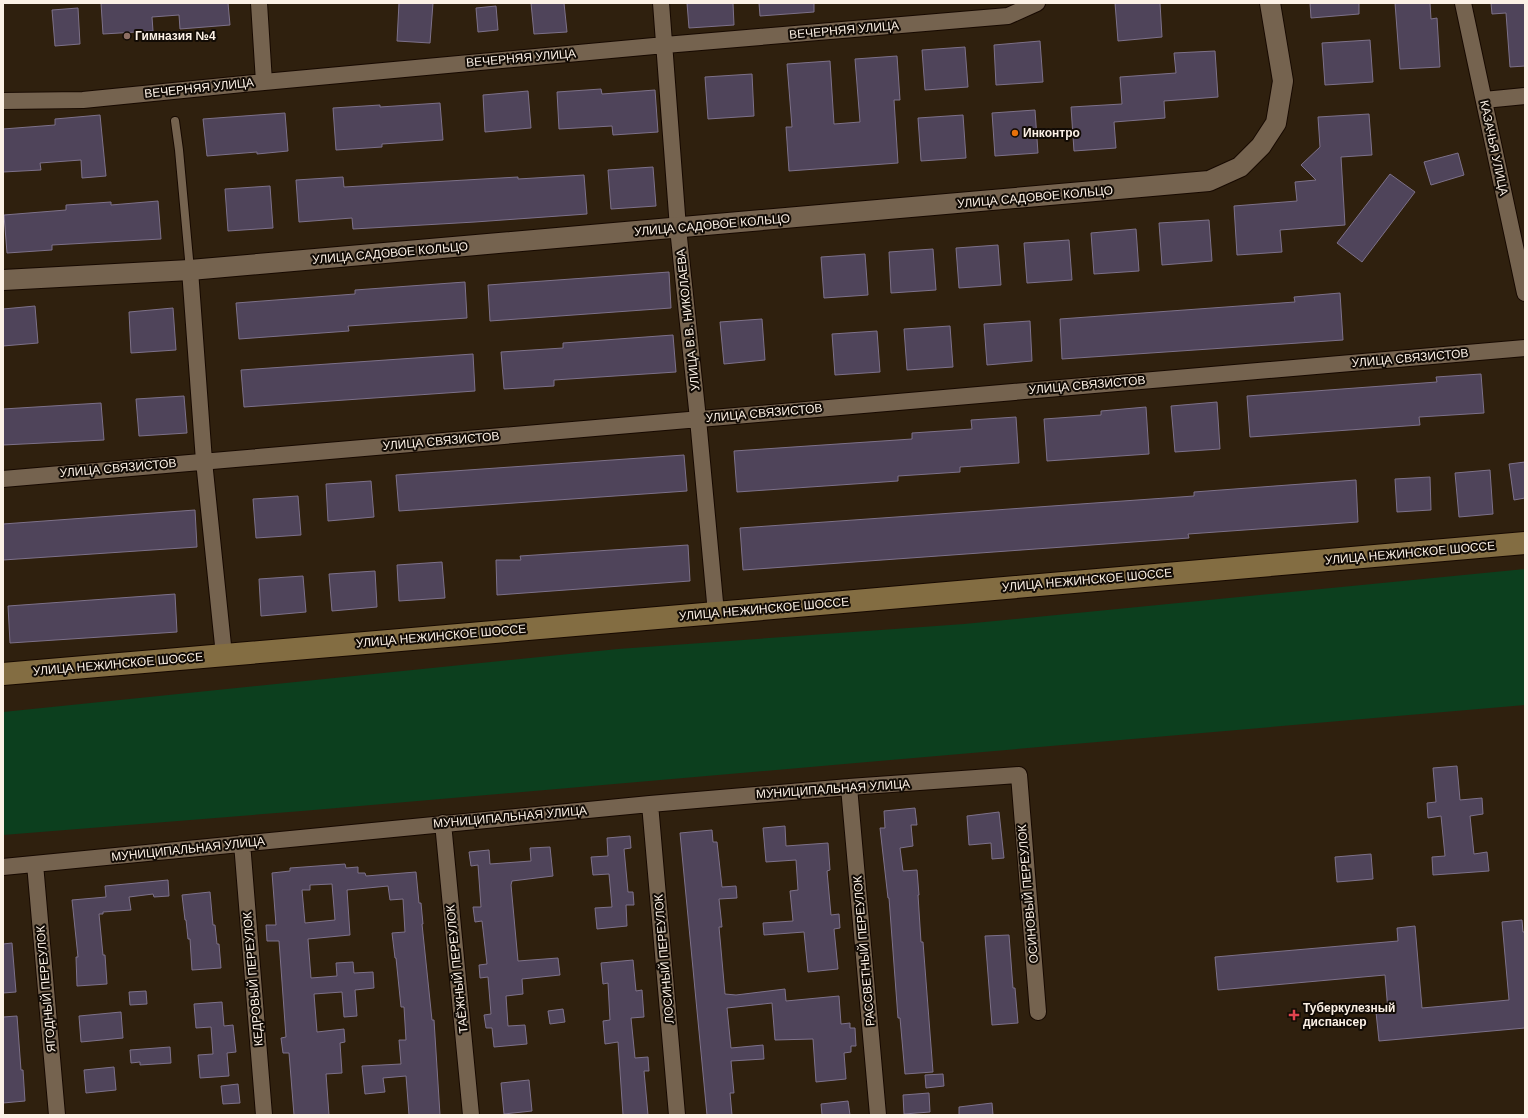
<svg xmlns="http://www.w3.org/2000/svg" width="1528" height="1118" viewBox="0 0 1528 1118" font-family="Arial,sans-serif">
<style>
.green{fill:#0c3f1e}
.building{fill:#4f445a;stroke:#7d7189;fill-rule:evenodd}
.lines{fill:none;stroke-linecap:round;stroke-linejoin:round}
.service-casing{stroke:#170900;stroke-width:10}
.minor-casing{stroke:#170900;stroke-width:18}
.tertiary-casing{stroke:#170900;stroke-width:22}
.secondary-casing{stroke:#170900;stroke-width:24}
.service{stroke:#75634f;stroke-width:8}
.minor{stroke:#75634f;stroke-width:16}
.tertiary{stroke:#75634f;stroke-width:20}
.secondary{stroke:#836d42;stroke-width:22}
.education-dot{fill:#8d6e63;stroke:#120b05;stroke-width:1.5}
.food-dot{fill:#e8710a;stroke:#120b05;stroke-width:1.5}
.health-dot{fill:#e0444e;stroke:#120b05;stroke-width:1.5}
.labels{text-anchor:middle;stroke-width:4;stroke-linejoin:round;paint-order:stroke}
.street-label{font-size:12px;fill:#fcf1e6;stroke:#120b05}
.poi-label{font-size:12px;font-weight:bold;fill:#fcf1e6;stroke:#120b05;text-anchor:start}
</style>
<rect width="100%" height="100%" fill="#2f200e"/>
<!-- green -->
<path class="green" d="M1525,569V705L302,811L3,835V712L618,649L964,624Z"/>
<!-- building -->
<path class="building" d="M101,3H228L230,25L180,29L179,15L152,17L153,31L103,34Z
M399,3H433L430,43L397,41Z
M531,3H564L567,32L534,34Z
M687,3H733L734,25L689,28Z
M759,3H814V12L760,16Z
M1115,3H1160L1162,37L1118,41Z
M1310,3H1359V14L1311,18Z
M1395,3H1430L1431,19L1437,18L1440,67L1400,69Z
M1491,3H1525V66L1510,67L1506,13L1492,14Z
M496,6L498,30L478,32L476,8Z
M78,8L80,44L55,46L52,10Z
M1370,40L1373,82L1325,85L1322,43Z
M1040,41L1043,82L996,85L994,45Z
M965,47L968,87L925,90L922,50Z
M1215,51L1218,97L1164,101L1165,118L1114,122L1116,148L1074,151L1071,107L1122,104L1120,77L1176,73L1174,53Z
M897,56L900,100H894L898,163L789,171L786,127H792L787,64L830,61L834,124L860,122L855,59Z
M752,74L754,116L708,119L705,77Z
M601,89L602,94L655,90L658,132L613,135L612,126L559,129L557,92Z
M528,91L531,128L485,132L483,95Z
M440,103L443,140L382,144V147L336,150L333,108L380,105V107Z
M1035,110L1038,153L995,156L992,113Z
M285,113L288,151L257,154V152L207,156L203,119Z
M1369,114L1372,155L1341,157L1345,225L1280,230L1282,252L1237,255L1234,206L1297,201L1295,182L1316,180L1301,165L1320,147L1318,117Z
M100,115L106,176L82,178L81,160L40,163L41,170L3,172V129L55,125V119Z
M963,115L966,158L921,161L918,118Z
M1458,153L1464,175L1431,185L1424,162Z
M653,167L656,206L611,209L608,170Z
M1390,174L1415,192L1362,262L1337,243Z
M584,175L587,214L475,222L353,229L352,218L299,222L296,180L343,177L344,187L518,177V179Z
M270,186L273,228L228,231L225,189Z
M158,201L161,239L52,245V250L7,253L4,215L66,210V205L111,202V205Z
M1209,220L1212,261L1162,265L1159,223Z
M1136,229L1139,271L1094,274L1091,233Z
M1069,240L1072,280L1027,283L1024,243Z
M998,245L1001,285L959,288L956,248Z
M933,249L936,290L891,293L889,252Z
M865,254L868,295L824,298L821,257Z
M669,272L671,308L490,321L488,285Z
M465,282L467,318L348,326L349,331L239,339L236,303L355,294V290Z
M1340,293L1343,340L1062,359L1060,319L1295,302L1294,297Z
M35,306L38,343L3,346V309Z
M173,308L176,350L131,353L129,312Z
M762,319L765,360L724,364L720,322Z
M1030,321L1032,361L987,365L984,324Z
M950,326L953,367L907,370L904,329Z
M877,331L880,372L835,375L832,334Z
M673,335L676,372L554,380V386L504,389L501,352L563,348V343Z
M473,354L475,391L244,407L241,370Z
M1481,374L1484,413L1419,417L1420,425L1250,437L1247,396L1437,382L1436,377Z
M184,396L187,433L139,436L136,399Z
M1217,402L1220,449L1175,452L1171,406Z
M101,403L104,440L3,445V409Z
M1146,407L1149,454L1047,461L1044,419L1101,415V411Z
M1016,417L1019,463L960,467V472L898,476V481L737,492L734,451L912,439V433L972,429L971,420Z
M684,455L687,491L399,511L396,475Z
M1525,462V498L1514,500L1509,464Z
M1490,470L1493,514L1459,517L1455,473Z
M1430,477L1431,510L1397,512L1395,479Z
M1356,480L1358,522L1188,534L1189,538L743,570L740,528L1194,496V492Z
M371,481L374,517L328,521L326,484Z
M298,496L301,535L256,538L253,499Z
M195,510L197,547L3,560V524Z
M688,545L690,581L497,595L496,560H521L520,556Z
M442,562L445,598L399,601L397,565Z
M375,571L377,607L332,611L329,574Z
M303,576L306,612L261,616L259,579Z
M175,594L177,632L10,643L8,606Z
M1457,766L1460,800L1482,798L1483,814L1470,816L1474,854L1487,852L1489,871L1433,875L1432,857L1445,856L1441,816L1428,818L1427,803L1436,802L1433,768Z
M915,808L917,825H911L913,846L900,848L903,871L917,870L919,895H918L921,942H923L933,1072L905,1074L900,1018H898L889,898H888L880,828H885L884,811Z
M999,812L1004,858L992,859L991,843L969,845L967,816Z
M785,826L786,846L828,843L830,870L827,871L831,915L839,914L840,928L834,929L838,969L808,972L804,932L764,935L763,923L793,921L790,891L798,890L796,860L766,862L763,828Z
M712,830L713,842H717L722,887L736,886L737,898L719,899L722,927H719L725,994L736,995L785,989L786,1001L839,996L841,1024L850,1023V1028H855L856,1046H851V1052L844,1053L846,1079L816,1082L813,1039L775,1040L772,1003L727,1008L731,1048L763,1045L764,1059L731,1061L734,1093H730L732,1115H707L680,833Z
M630,836L631,848L624,849L628,892H633L634,905H626L627,926L597,929L595,908L612,907L609,874L593,875L591,857L608,856L607,838Z
M550,847L553,876L512,881L511,885L518,961L558,958L560,975L522,979L523,994L506,996L508,1026L525,1025L527,1044L494,1047L492,1028H486L484,1015L491,1014L488,977L480,978L479,965L487,964L482,921L475,922L473,907H481L478,865L471,866L469,852L489,850L490,864L531,861L530,848Z
M1371,854L1373,879L1337,882L1335,857Z
M345,864L346,868L358,867V873H365L366,876L416,872L419,903H421L423,924H422L432,1020H434L440,1115H409L406,1076L383,1078L385,1092L365,1094L362,1066L401,1064L399,1040H406L404,1007H401L396,958H395L392,933L405,932L403,899L390,900L388,886L347,890L350,935L308,939L311,978L337,976L336,963L353,962L354,973L373,972L374,988L355,990L357,1016L344,1017L342,992L314,994L317,1032L344,1029L345,1042L340,1043L342,1073L326,1074L329,1115H294L289,1053H283L281,1038L286,1037L279,941H267L266,925H276L272,873L290,871V868ZM332,884L335,920L305,923L302,890H310V885Z
M168,880L169,896L154,897L153,894L129,897L131,910L103,912V914H99L103,955H105L107,984L77,986L76,957H78L72,900L106,897L105,886Z
M210,892L213,925H215L217,944H219L221,968L192,970L190,939H188L186,920H185L182,895Z
M1522,920L1523,932H1525V1028L1379,1041L1376,1012L1388,1011L1385,975L1218,990L1215,957L1398,941L1397,928L1415,926L1422,1008L1509,1000L1502,922Z
M1009,935L1013,988H1015L1018,1023L992,1025L985,936Z
M12,943L16,992L3,993V944Z
M633,960L636,991L642,990L644,1017L631,1018L635,1058L648,1057L649,1071H644L648,1115H623L618,1042L605,1044L603,1021L610,1020L608,983L603,984L601,963Z
M146,991L147,1004L130,1005L129,992Z
M222,1002L224,1026L233,1025L236,1052L227,1053L229,1076L200,1078L198,1055L213,1054L211,1027L196,1028L194,1004Z
M563,1009L565,1022L550,1024L548,1011Z
M121,1012L123,1038L81,1042L79,1016Z
M17,1016L21,1070H23L25,1101L3,1103V1017Z
M170,1047L171,1063L140,1065V1062L131,1063L130,1050Z
M114,1067L116,1090L86,1093L84,1070Z
M943,1074L944,1086L926,1088L925,1075Z
M529,1080L532,1111L504,1114L501,1083Z
M238,1084L240,1103L223,1104L221,1086Z
M929,1093L930,1112L904,1114L903,1095Z
M848,1101L850,1115H822L821,1104Z
M992,1103L993,1115H959V1107Z"/>
<g class="lines">
<defs>
<path id="service" d="M175,121L179,150L190,270"/>
<path id="minor" d="M259,3L264,82
M661,3L678,228L698,419L716,613
M1463,3L1525,293
M1484,100L1525,96
M3,101L83,100L264,82L665,45L1008,16L1037,3
M190,270L204,461L224,655
M3,479L1525,348
M849,787L878,1115
M650,804L677,1115
M443,823L471,1115
M242,843L264,1115
M35,864L57,1115
M3,867L650,804L849,787L1019,775L1038,1012"/>
<path id="tertiary" d="M3,280L190,270L1209,181L1240,167L1261,146L1276,123L1283,81L1270,3"/>
<path id="secondary" d="M3,674L716,613L1525,543"/>
</defs>
<!-- service casing -->
<use href="#service" class="service-casing"/>
<!-- minor casing -->
<use href="#minor" class="minor-casing"/>
<!-- tertiary casing -->
<use href="#tertiary" class="tertiary-casing"/>
<!-- secondary casing -->
<use href="#secondary" class="secondary-casing"/>
<!-- service -->
<use href="#service" class="service"/>
<!-- minor -->
<use href="#minor" class="minor"/>
<!-- tertiary -->
<use href="#tertiary" class="tertiary"/>
<!-- secondary -->
<use href="#secondary" class="secondary"/>
</g>
<!-- markers -->
<circle class="education-dot" cx="127" cy="36" r="4"/>
<circle class="food-dot" cx="1015" cy="133" r="4"/>
<path class="health-dot" d="M1292 1009h4v4h4v4h-4v4h-4v-4h-4v-4h4z"/>
<g class="labels">
<!-- street labels -->
<g class="street-label">
<text transform="translate(844 30) rotate(-5)" y="4">ВЕЧЕРНЯЯ УЛИЦА</text>
<text transform="translate(521 58) rotate(-5)" y="4">ВЕЧЕРНЯЯ УЛИЦА</text>
<text transform="translate(199 88) rotate(-6)" y="4">ВЕЧЕРНЯЯ УЛИЦА</text>
<text transform="translate(1494 148) rotate(78)" y="4">КАЗАЧЬЯ УЛИЦА</text>
<text transform="translate(1035 197) rotate(-5)" y="4">УЛИЦА САДОВОЕ КОЛЬЦО</text>
<text transform="translate(712 225) rotate(-5)" y="4">УЛИЦА САДОВОЕ КОЛЬЦО</text>
<text transform="translate(390 253) rotate(-5)" y="4">УЛИЦА САДОВОЕ КОЛЬЦО</text>
<text transform="translate(688 320) rotate(-96)" y="4">УЛИЦА В.В. НИКОЛАЕВА</text>
<text transform="translate(1410 358) rotate(-5)" y="4">УЛИЦА СВЯЗИСТОВ</text>
<text transform="translate(1087 385) rotate(-5)" y="4">УЛИЦА СВЯЗИСТОВ</text>
<text transform="translate(764 413) rotate(-5)" y="4">УЛИЦА СВЯЗИСТОВ</text>
<text transform="translate(441 441) rotate(-5)" y="4">УЛИЦА СВЯЗИСТОВ</text>
<text transform="translate(118 468) rotate(-5)" y="4">УЛИЦА СВЯЗИСТОВ</text>
<text transform="translate(1410 553) rotate(-5)" y="4">УЛИЦА НЕЖИНСКОЕ ШОССЕ</text>
<text transform="translate(1087 580) rotate(-5)" y="4">УЛИЦА НЕЖИНСКОЕ ШОССЕ</text>
<text transform="translate(764 609) rotate(-5)" y="4">УЛИЦА НЕЖИНСКОЕ ШОССЕ</text>
<text transform="translate(441 636) rotate(-5)" y="4">УЛИЦА НЕЖИНСКОЕ ШОССЕ</text>
<text transform="translate(118 664) rotate(-5)" y="4">УЛИЦА НЕЖИНСКОЕ ШОССЕ</text>
<text transform="translate(833 789) rotate(-4)" y="4">МУНИЦИПАЛЬНАЯ УЛИЦА</text>
<text transform="translate(510 817) rotate(-5)" y="4">МУНИЦИПАЛЬНАЯ УЛИЦА</text>
<text transform="translate(188 849) rotate(-6)" y="4">МУНИЦИПАЛЬНАЯ УЛИЦА</text>
<text transform="translate(1028 894) rotate(-95)" y="4">ОСИНОВЫЙ ПЕРЕУЛОК</text>
<text transform="translate(864 951) rotate(-95)" y="4">РАССВЕТНЫЙ ПЕРЕУЛОК</text>
<text transform="translate(664 959) rotate(-95)" y="4">ЛОСИНЫЙ ПЕРЕУЛОК</text>
<text transform="translate(457 969) rotate(-96)" y="4">ТАЁЖНЫЙ ПЕРЕУЛОК</text>
<text transform="translate(253 979) rotate(-95)" y="4">КЕДРОВЫЙ ПЕРЕУЛОК</text>
<text transform="translate(46 989) rotate(-95)" y="4">ЯГОДНЫЙ ПЕРЕУЛОК</text>
</g>
<!-- poi labels -->
<g class="poi-label">
<text x="135" y="40">Гимназия №4</text>
<text x="1023" y="137">Инконтро</text>
<text x="1303" y="1012">Туберкулезный<tspan x="1303" dy="14">диспансер</tspan></text>
</g>
</g>
<!-- border -->
<rect width="1528" height="1118" fill="none" stroke="#fcf1e6" stroke-width="8"/>
</svg>
